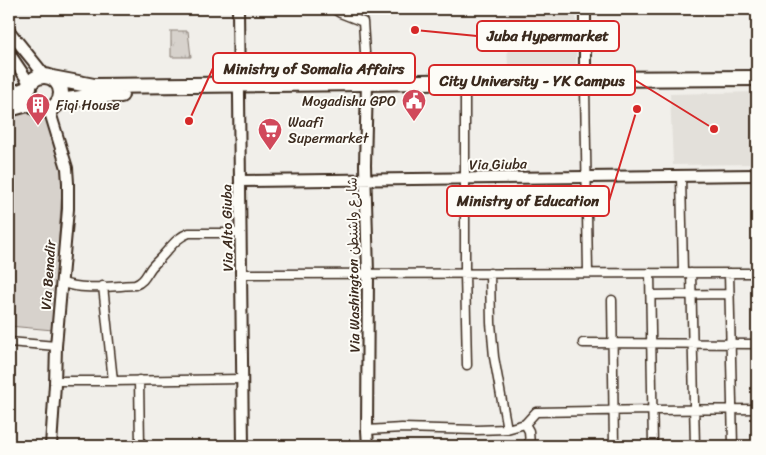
<svg xmlns="http://www.w3.org/2000/svg" width="766" height="455" viewBox="0 0 766 455" font-family="Sriracha,'Playpen Sans Arabic',sans-serif">
<style>
.built{fill:#e3e0da}
.park{fill:url(#park-tufts);stroke:#897e75}
.garden{fill:#d7d2cc;stroke:#897e75}
.lines{fill:none;stroke-linecap:round;stroke-linejoin:round}
.street-casing{stroke:#3b2a1e;stroke-width:11}
.secondary-casing{stroke:#3b2a1e;stroke-width:14}
.highway-casing{stroke:#3b2a1e;stroke-width:18}
.street{stroke:#fdfcf7;stroke-width:8}
.secondary{stroke:#fdfcf7;stroke-width:10}
.highway{stroke:#fdfcf7;stroke-width:14}
.labels{text-anchor:middle;stroke-width:4;stroke-linejoin:round;paint-order:stroke}
.poi-label{font-size:14px;fill:#3b2a1e;stroke:#fdfcf7;text-anchor:start}
.street-label{font-size:14px;fill:#3b2a1e;stroke:#fdfcf7}
.leader{fill:none;stroke:#d62828;stroke-width:2}
.callout-dot{fill:#d62828;stroke:#fdfcf7;stroke-width:2}
.callout{fill:#fdfcf7;stroke:#d62828;stroke-width:2}
.callout-label{font-size:15px;text-anchor:middle;font-weight:bold;fill:#3b2a1e}
</style>
<defs>
<pattern id="park-tufts" width="24" height="20" patternUnits="userSpaceOnUse" patternTransform="scale(1.25)"><rect width="24" height="20" fill="#d7d2cc"/><path d="M3 7l-1-3M5 7V3M7 7l1-3M15 17l-1-3M17 17v-4M19 17l1-3" fill="none" stroke="#b9b4af"/></pattern>
</defs>
<rect width="100%" height="100%" fill="#f1efea"/>
<filter id="ink" filterUnits="userSpaceOnUse"><feTurbulence type="fractalNoise" baseFrequency=".02" numOctaves="2"/><feDisplacementMap in="SourceGraphic" scale="10" xChannelSelector="R" yChannelSelector="G"/><feConvolveMatrix kernelMatrix="1 2 1 2 8 2 1 2 1" color-interpolation-filters="sRGB"/></filter>
<g filter="url(#ink)">
<!-- built -->
<path class="built" d="M506,9H576V68L508,69Z
M757,92V164L673,165L670,94Z"/>
<!-- park -->
<path class="park" d="M171,31H188L191,57H171Z"/>
<!-- garden -->
<path class="garden" d="M32,110L45,114L61,159L63,174L53,330L9,326V115Z"/>
<g class="lines">
<defs>
<path id="street" d="M334,9L340,13L363,22L367,83
M465,82V273L467,365
M585,88L588,273
M681,176L683,273
M490,273L491,323L494,357L507,429
M650,273L653,446
M691,273L695,446
M729,273L733,446
M241,274L757,273
M61,282C81,291 113,286 135,285C144,282 146,275 151,268C155,263 161,258 165,253C173,244 178,237 189,233H240
M103,286L113,381
M651,295L730,294
M612,300L614,446
M9,342L56,346
M583,343L757,344
M139,380L140,446
M55,381H113L242,379
M525,424L529,431L530,446
M367,430L402,428L477,430L507,429L525,424L536,412L653,410L757,409"/>
<path id="secondary" d="M238,9L243,446
M9,31L46,77
M9,53L30,84
M367,83L365,165L368,273L367,430L368,446
M585,88V9
M49,109L67,168L68,183V209L56,346L55,384L51,446
M240,181L757,175"/>
<path id="highway" d="M27 93a17 17 0 1 1 34 0a17 17 0 1 1-34 0Z
M52,78L94,86L367,83L585,79L757,78
M9,96L29,88
M59,101L104,95H121
M9,109L31,103"/>
</defs>
<!-- street casing -->
<use href="#street" class="street-casing"/>
<!-- secondary casing -->
<use href="#secondary" class="secondary-casing"/>
<!-- highway casing -->
<use href="#highway" class="highway-casing"/>
<!-- street -->
<use href="#street" class="street"/>
<!-- secondary -->
<use href="#secondary" class="secondary"/>
<!-- highway -->
<use href="#highway" class="highway"/>
</g>
</g>
<!-- icons -->
<defs>
<symbol id="civic-pin" viewBox="-11 -11 22 30"><path d="M0 17L-7.5 6A9.5 9.5 0 1 1 7.5 6Z" fill="#d1495b" stroke="#fdfcf7"/><path d="M-.6-6.5H3V-4.5H.6V-3L4-1V1h2V6H-6V1h2V-1L-.6-3ZM-1.2 2.5V6h2.4V2.5Z" fill="#fff"/></symbol>
<symbol id="building-pin" viewBox="-11 -11 22 30"><path d="M0 17L-7.5 6A9.5 9.5 0 1 1 7.5 6Z" fill="#d1495b" stroke="#fdfcf7"/><path d="M-4-6H4V6H1V3H-1V6H-4ZM-2.5-4.3h1.7v1.8h-1.7ZM.8-4.3h1.7v1.8H.8ZM-2.5-1h1.7V.8h-1.7ZM.8-1h1.7V.8H.8Z" fill="#fff"/></symbol>
<symbol id="supermarket-pin" viewBox="-11 -11 22 30"><path d="M0 17L-7.5 6A9.5 9.5 0 1 1 7.5 6Z" fill="#d1495b" stroke="#fdfcf7"/><path d="M-6-5.5h2.5l.6 2H6L4.5 2H-2.5L-4.4-4H-6ZM-1.5 3.2a1.3 1.3 0 1 0 .1 0ZM3 3.2a1.3 1.3 0 1 0 .1 0Z" fill="#fff"/></symbol>
</defs>
<g fill-rule="evenodd">
<use href="#civic-pin" x="400" y="87" width="28" height="38"/>
<use href="#building-pin" x="24" y="91" width="28" height="38"/>
<use href="#supermarket-pin" x="256" y="116" width="28" height="38"/>
</g>
<g class="labels">
<!-- poi labels -->
<g class="poi-label">
<text x="396" y="106" text-anchor="end">Mogadishu GPO</text>
<text x="56" y="110">Fiqi House</text>
<text x="288" y="127">Waafi<tspan x="288" dy="16">Supermarket</tspan></text>
</g>
<!-- street labels -->
<g class="street-label">
<text transform="translate(498 164) rotate(-1)" y="5">Via Giuba</text>
<text transform="translate(227 228) rotate(-91)" y="5">Via Alto Giuba</text>
<text transform="translate(353 265) rotate(-91)" y="5">Via Washington شارع واشنطن</text>
<text transform="translate(48 275) rotate(-86)" y="5">Via Benadir</text>
</g>
</g>
<!-- callouts -->
<path class="leader" d="M415 30L477 36M189 121L213 68M714 129L635 80M637 109L609 201"/>
<g class="callout-dot">
<circle cx="415" cy="30" r="5"/>
<circle cx="189" cy="121" r="5"/>
<circle cx="714" cy="129" r="5"/>
<circle cx="637" cy="109" r="5"/>
</g>
<g class="callout">
<rect x="477" y="21" width="142" height="30" rx="5"/>
<rect x="213" y="53" width="202" height="30" rx="5"/>
<rect x="429" y="65" width="206" height="30" rx="5"/>
<rect x="447" y="186" width="162" height="30" rx="5"/>
</g>
<g class="callout-label">
<text x="548" y="41">Juba Hypermarket</text>
<text x="314" y="74">Ministry of Somalia Affairs</text>
<text x="532" y="86">City University - YK Campus</text>
<text x="528" y="206">Ministry of Education</text>
</g>
<!-- margin -->
<rect width="766" height="455" fill="none" stroke="#fdfcf7" stroke-width="30"/>
<rect x="15" y="15" width="736" height="425" fill="none" stroke="#3b2a1e" stroke-width="2" filter="url(#ink)"/>
</svg>
